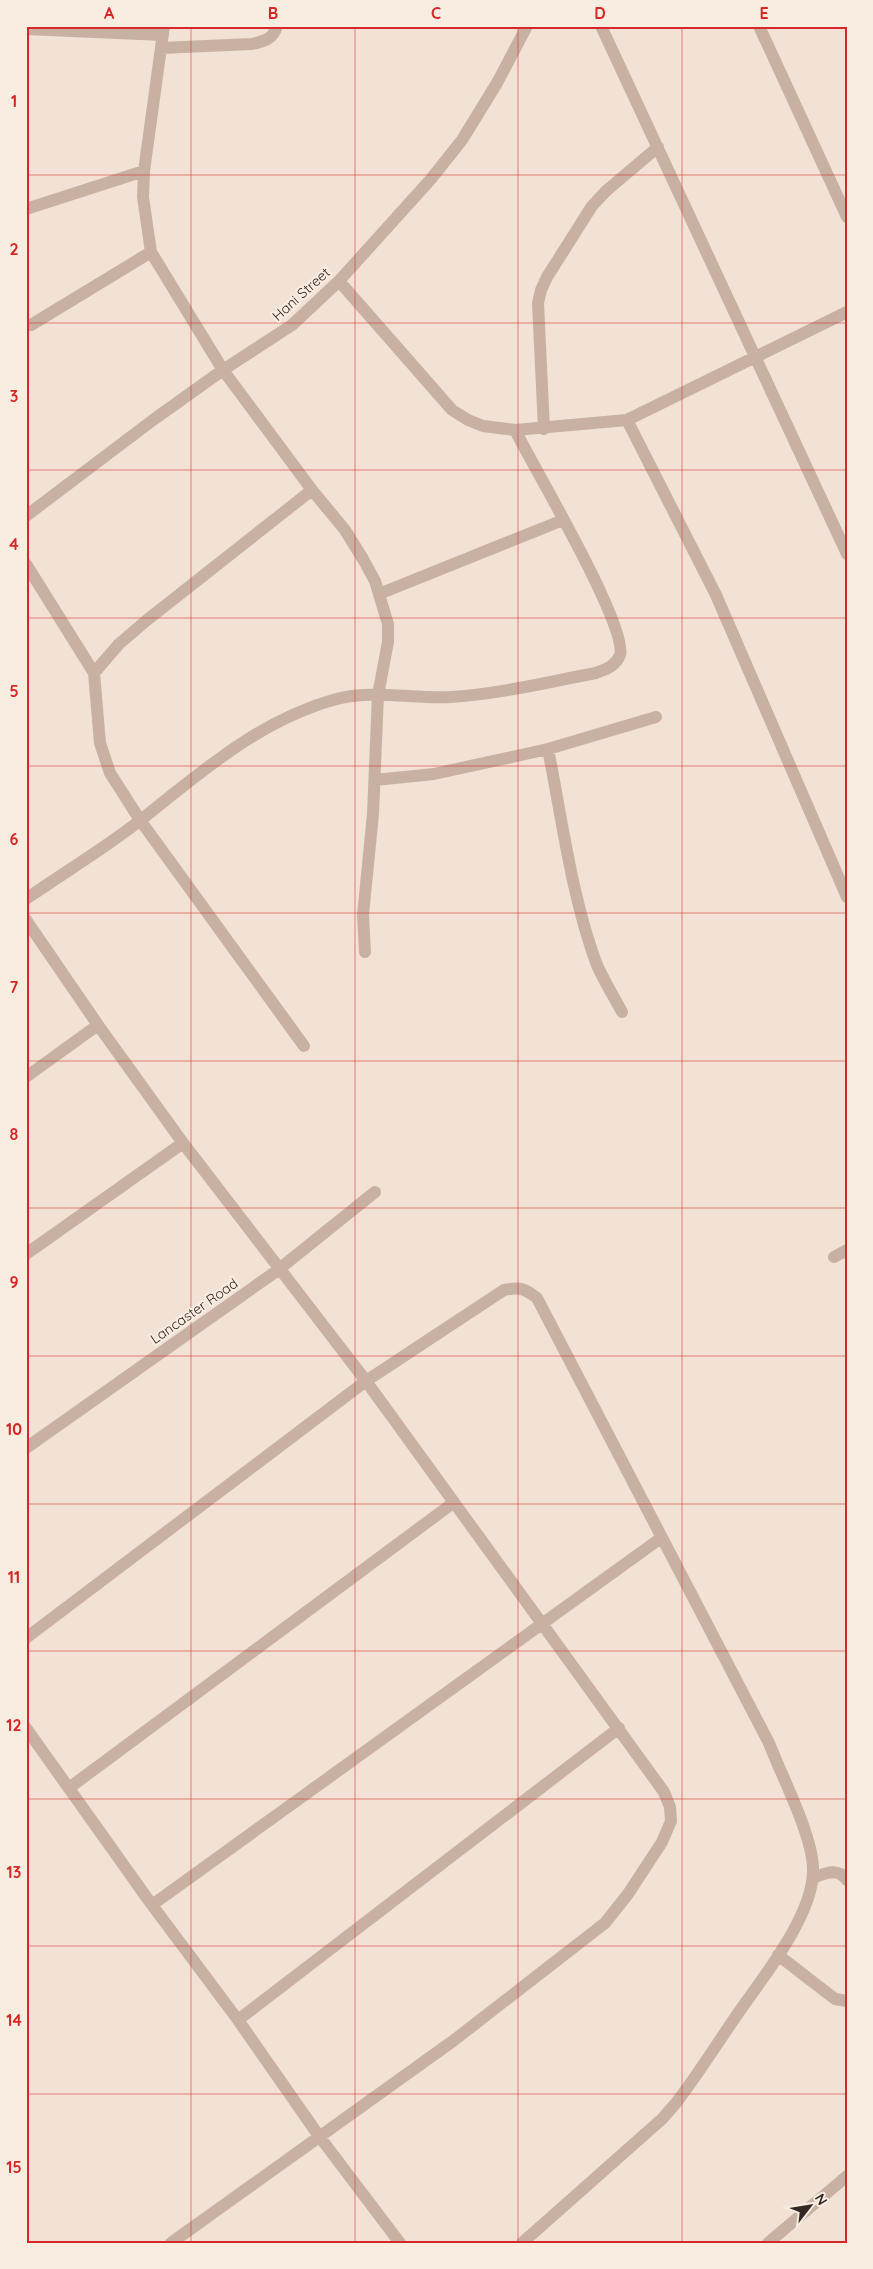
<svg xmlns="http://www.w3.org/2000/svg" width="873" height="2269" viewBox="0 0 873 2269" font-family="Quicksand,sans-serif">
<style>
.lines{fill:none;stroke-linecap:round;stroke-linejoin:round}
.minor{stroke:#c8b1a2;stroke-width:12}
.grid{fill:none;stroke:#d62828;stroke-width:1;stroke-opacity:0.55}
.labels{text-anchor:middle;stroke-width:4.5;stroke-linejoin:round;paint-order:stroke}
.street-label{font-size:14px;fill:#332824;stroke:#f9ece1}
.neatline{fill:none;stroke:#d62828;stroke-width:2}
.grid-label{font-size:16px;text-anchor:middle;font-weight:bold;fill:#d62828}
</style>
<rect width="100%" height="100%" fill="#f1e2d5"/>
<g class="lines">
<!-- minor -->
<path class="minor" d="M164,26L144,171L143,197L151,252L223,370L312,490L345,530L363,559L375,581L388,624V642L378,695L373,814L363,915L365,952
M601,26L847,554
M759,26L847,217
M26,29L163,35
M161,48L252,44C265,41 273,39 277,26
M26,209L144,171
M339,281L452,410L468,420L483,426L515,430L627,420L847,312
M31,325L151,252
M627,420L716,595L847,897
M544,429L538,303L541,290L547,277L592,206L606,191L658,147
M26,516L153,420L223,370L292,325L339,281L431,179L462,140L497,83L527,26
M26,564L94,673L100,743L110,773L140,820L304,1046
M379,594L563,520
M94,673L119,644L147,620L312,490
M548,749C562,819 572,899 597,965C604,981 614,997 622,1012
M375,780L434,774L548,749L656,717
M26,899C65,872 105,848 142,819C201,772 259,721 333,700C371,689 412,699 450,697C499,694 548,682 596,673C606,669 616,666 620,655C628,626 533,466 515,430
M26,920L98,1025L183,1143L366,1381L664,1792L670,1807L671,1821L662,1842L628,1894L605,1923L453,2041L171,2243
M26,1077L98,1025
M26,1254L183,1143
M834,1257L847,1250
M26,1448L278,1270L375,1192
M26,1638L366,1381L504,1290C520,1287 524,1288 537,1298L769,1743C782,1777 812,1834 813,1868C815,1913 764,1976 739,2012C718,2042 699,2073 676,2103L662,2119L522,2243
M26,1728L152,1905L238,2020L319,2136L400,2243
M69,1788L453,1503
M813,1878C825,1873 838,1867 847,1880
M152,1905L661,1538
M778,1955L835,1999L847,2001
M238,2020L619,1728
M768,2243L847,2176"/>
</g>
<!-- grid -->
<path class="grid" d="M191,26V2243M355,26V2243M518,26V2243M682,26V2243M26,175H847M26,323H847M26,470H847M26,618H847M26,766H847M26,913H847M26,1061H847M26,1208H847M26,1356H847M26,1504H847M26,1651H847M26,1799H847M26,1946H847M26,2094H847"/>
<g class="labels">
<!-- street labels -->
<g class="street-label">
<text transform="translate(301 294) rotate(-42)" y="5">Hani Street</text>
<text transform="translate(194 1311) rotate(-35)" y="5">Lancaster Road</text>
</g>
</g>
<!-- border -->
<rect width="873" height="2269" fill="none" stroke="#f9ece1" stroke-width="55"/>
<!-- north arrow -->
<g transform="translate(810 2206) rotate(59)" stroke="#f9ece1" stroke-width="4" paint-order="stroke">
<path d="M0-4L9 19L0 12L-9 19Z" fill="#332824"/>
<text y="-8" font-size="14" font-weight="bold" text-anchor="middle" fill="#332824">N</text>
</g>
<rect x="28" y="28" width="818" height="2214" class="neatline"/>
<g class="grid-label">
<text x="109" y="19">A</text>
<text x="273" y="19">B</text>
<text x="436" y="19">C</text>
<text x="600" y="19">D</text>
<text x="764" y="19">E</text>
<text x="14" y="107">1</text>
<text x="14" y="255">2</text>
<text x="14" y="402">3</text>
<text x="14" y="550">4</text>
<text x="14" y="697">5</text>
<text x="14" y="845">6</text>
<text x="14" y="993">7</text>
<text x="14" y="1140">8</text>
<text x="14" y="1288">9</text>
<text x="14" y="1435">10</text>
<text x="14" y="1583">11</text>
<text x="14" y="1731">12</text>
<text x="14" y="1878">13</text>
<text x="14" y="2026">14</text>
<text x="14" y="2173">15</text>
</g>
</svg>
